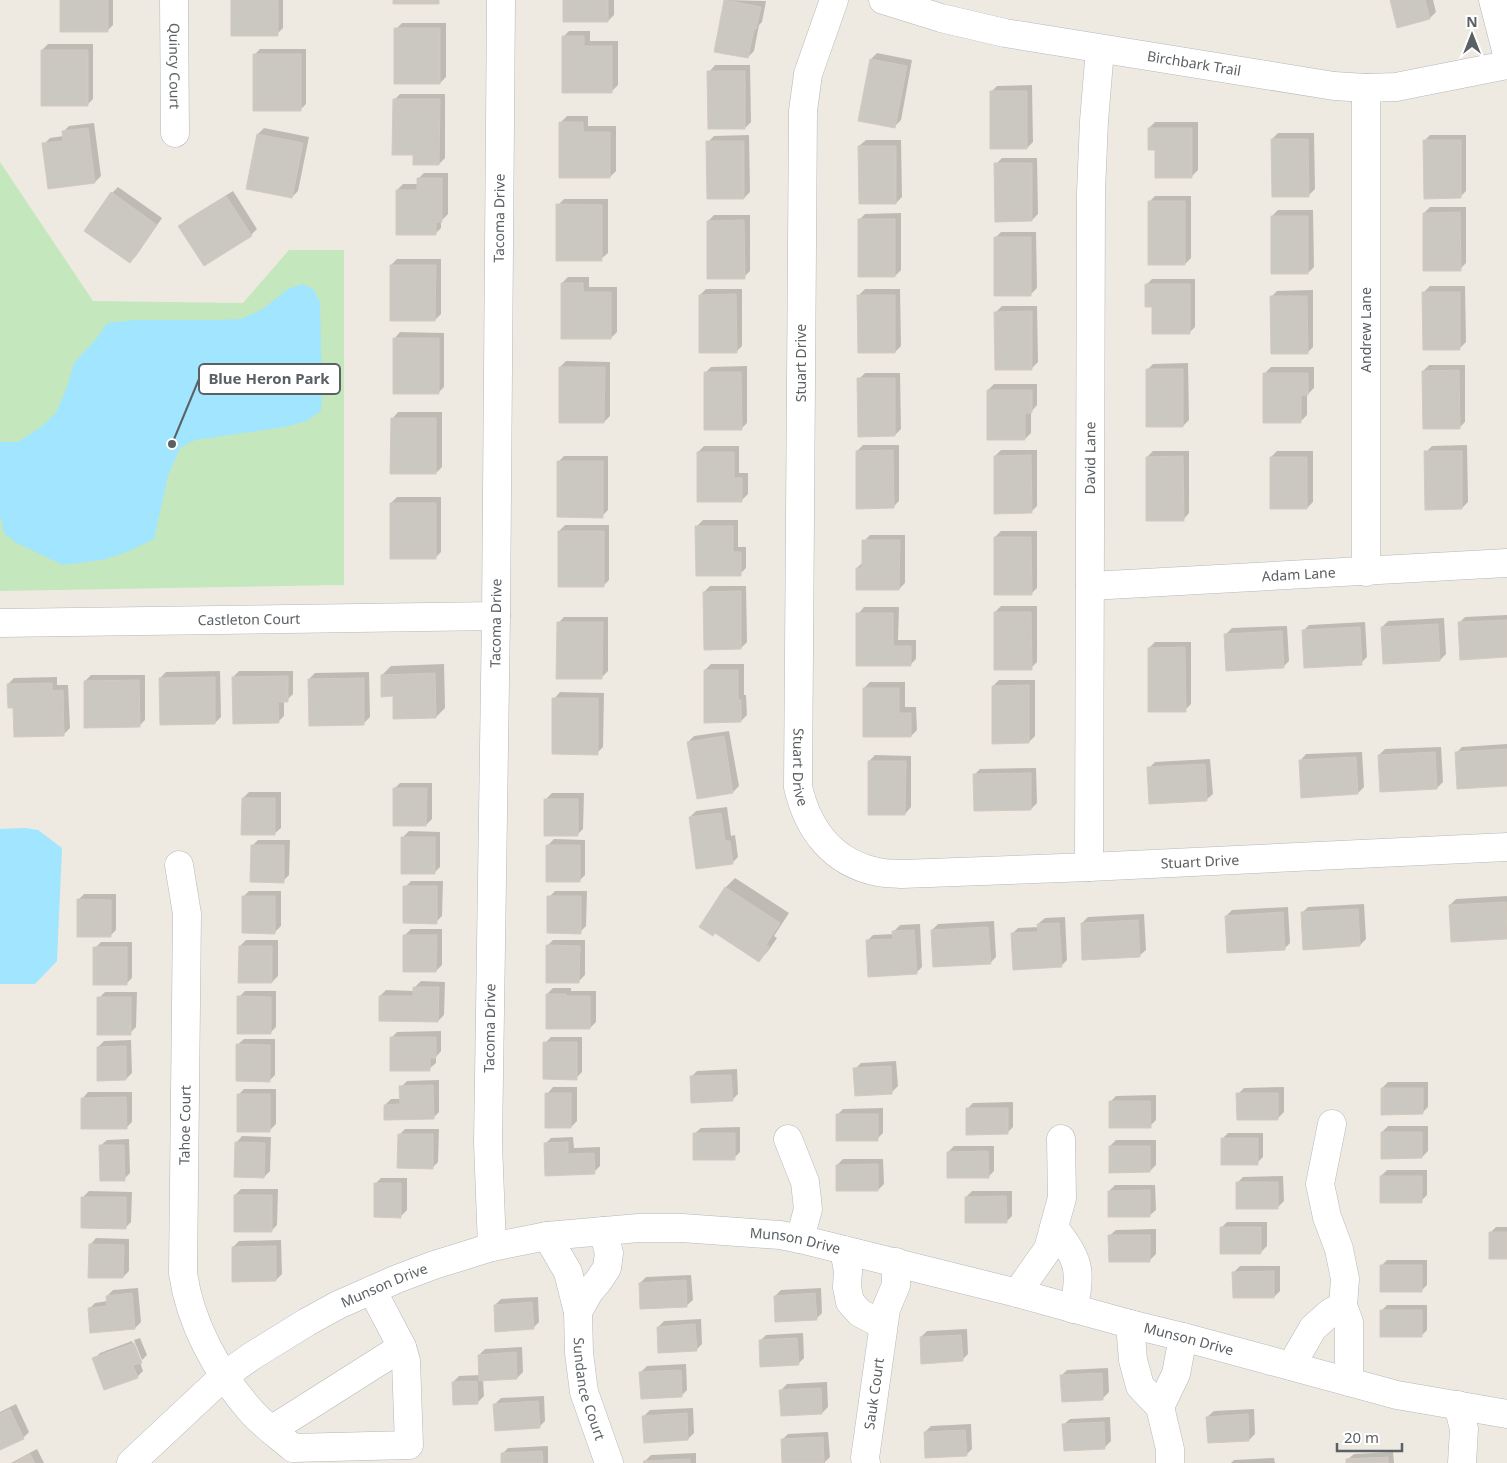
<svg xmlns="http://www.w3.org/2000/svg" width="1507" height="1463" viewBox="0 0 1507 1463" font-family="'Noto Sans',sans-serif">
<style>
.green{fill:#c4e7bd}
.water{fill:#a1e5ff}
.shadow{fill:#0003}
.building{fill:#cbc7c1;stroke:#d3cac0}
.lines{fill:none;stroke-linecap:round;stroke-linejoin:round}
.minor-casing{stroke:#b3b7ba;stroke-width:29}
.minor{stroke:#fff;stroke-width:28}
.labels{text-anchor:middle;stroke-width:4.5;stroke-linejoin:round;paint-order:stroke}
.street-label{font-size:14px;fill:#5b6064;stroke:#fff}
.leader{fill:none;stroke:#5b6064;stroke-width:2}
.callout-dot{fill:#5b6064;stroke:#fff;stroke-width:2}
.callout{fill:#fff;stroke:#5b6064;stroke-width:2}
.callout-label{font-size:15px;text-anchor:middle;font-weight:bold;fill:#5b6064}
</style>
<rect width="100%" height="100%" fill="#eeeae2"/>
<!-- green -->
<path class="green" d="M0,162L93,301L243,303L289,250H344V585L0,591Z"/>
<!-- water -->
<path class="water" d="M303,284L313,289L320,302L322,390L321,411L306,421L285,427L195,440L180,448L168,476L154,539L127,552L102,560L63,565L15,542L4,533L0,515V442H18L41,427L56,413L67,387L74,363L97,338L107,323L135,320H217L241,319L263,309L288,289Z
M25,828L38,830L62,848L57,961L35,984H0V829Z"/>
<!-- shadow -->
<path class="shadow" d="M61,0H113V25L107,31Z
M232,0H283V28L277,34Z
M564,0H614V15L608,21Z
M726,0L766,1L762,22L759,25L754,51L748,57Z
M1391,0H1433L1436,12L1430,18L1398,26Z
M402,23H446V77L440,83L396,29Z
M569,31H590V41H618V85L612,91L563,37Z
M48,44H93V99L87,105L42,50Z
M260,49H306V104L300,110L254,55Z
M877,53L912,60L901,120L895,126L871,59Z
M715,65H750L751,122L745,128L709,72Z
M1032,85L1033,142L1027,148L991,92L997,86Z
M400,94H445V158L439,164L414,154L394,100Z
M567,116H588V126H616V171L610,177L561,122Z
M1155,122H1198V170L1192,176L1156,149L1149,128Z
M94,123L101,176L95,182L44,144L50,138L64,136L63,132L69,126Z
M264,128L309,137L298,191L292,197L258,134Z
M1278,133H1314L1315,189L1308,196L1272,139Z
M749,135L750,192L744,198L708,142L714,136Z
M1430,135H1466V191L1460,197L1424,141Z
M866,140H901L902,197L896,203L859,146Z
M1002,158H1037L1038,214L1032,220L996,164Z
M424,173H448V214L441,221V228L435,234L397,190L403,184H418V179Z
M118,187L162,218L136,256L130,262L112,193Z
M233,191L257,229L251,235L180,226L186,220Z
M1155,196H1191V258L1185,264L1149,202Z
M564,199H608V253L601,259L558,205Z
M1430,207H1466V263L1460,269L1424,213Z
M1278,210H1313L1314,267L1308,273L1272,216Z
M901,213V270L895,276L859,220L865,214Z
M714,215H750V271L744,277L708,221Z
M1001,232H1036L1037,288L1031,294L995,238Z
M397,259H441V314L435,320L391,265Z
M568,277H589V287H617V332L611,338L562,283Z
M1152,279H1195V327L1189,333L1153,306L1146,285Z
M1430,286H1465L1466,342L1460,348L1424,292Z
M706,289H742V346L736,352L700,295Z
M865,289H900L901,346L895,352L859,295Z
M1313,290V347L1307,353L1271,297L1277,291Z
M1002,306H1037L1038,362L1032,368L996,312Z
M400,332L444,333V387L438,393L394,339Z
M566,361L610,362V416L604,422L560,367Z
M1188,363L1189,420L1183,426L1147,370L1153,364Z
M1429,365H1465V422L1459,428L1423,371Z
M747,366V423L741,429L705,373L711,367Z
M1271,367H1314V388L1307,395V415L1301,421L1265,373Z
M865,373H900L901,429L895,435L859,379Z
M994,384H1037V405L1031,412V433L1025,439L988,390Z
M398,412H442V467L436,473L392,419Z
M863,445H899V501L893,507L857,451Z
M1467,445L1468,502L1462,508L1426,452L1432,446Z
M704,446H739V473H748V494L742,500L698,452Z
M1001,450H1037V506L1031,512L995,456Z
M1153,451H1189V513L1183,520L1147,457Z
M1277,451H1313V502L1307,508L1271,457Z
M564,456H608V510L602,516L558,462Z
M397,497H441V552L435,558L391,503Z
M703,520H738V547H746V568L740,574L697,526Z
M565,525H609V580L603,586L559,531Z
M1001,531H1037V588L1031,594L995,537Z
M870,535H905V583L899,589L857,568L863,562L864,541Z
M710,586H746L747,642L741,648L704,592Z
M1001,606H1037V662L1031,668L995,612Z
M864,607H899L898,640H916V659L910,665L858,614Z
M1507,615V656L1459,623L1465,617Z
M564,617H608V671L602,677L558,623Z
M1444,618L1446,654L1440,660L1382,627L1388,621Z
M1365,622L1367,657L1361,663L1303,631L1309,625Z
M1287,626L1289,661L1283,667L1226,634L1232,628Z
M1155,642H1191V704L1185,710L1149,648Z
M444,664L445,708L436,717L394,695L382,675L391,666Z
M711,664H744V695H746L747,715L741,721L705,670Z
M220,671L221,717L215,723L160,678L166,672Z
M239,671H293V694L287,700L284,701V716L278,722L233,677Z
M369,672L370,717L364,723L309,679L315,673Z
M91,675H145V720L139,726L85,681Z
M57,677V685H68L70,728L64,734L8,684L14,678Z
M999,680H1035V736L1029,742L993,686Z
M870,682H905V707H916L917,730L911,736L864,688Z
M560,692L604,693L603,747L597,753L554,699Z
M729,731L739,786L733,792L688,742L694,736Z
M1507,744V785L1456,753L1462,747Z
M1441,747L1443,782L1437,788L1379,755L1385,749Z
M1362,752L1364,787L1358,793L1300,761L1306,754Z
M875,755L911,756V807L905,814L869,761Z
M1210,759L1213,794L1206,800L1149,768L1155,762Z
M1036,768L1037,803L1031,809L974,775L980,769Z
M400,783H432V819L426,825L394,789Z
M249,792H281V828L274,834L243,798Z
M552,793H584L583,829L577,835L546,799Z
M727,807L731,836L735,835L738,857L732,863L690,817L696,811Z
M409,831L440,832V867L434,873L403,837Z
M554,839L585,840V875L579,881L548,845Z
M258,840H290L289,875L283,881L252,846Z
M735,878L789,913L774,936L777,938L768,951L759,961L715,932L700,926L726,887Z
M411,881H443L442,916L436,922L405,887Z
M249,891H281V926L275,932L243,897Z
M555,891H587L586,926L580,932L549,897Z
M84,894H116V930L110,936L78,900Z
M1507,896V938L1452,941L1450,905L1456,899Z
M1364,904L1366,939L1360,945L1302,913L1308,907Z
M1288,907L1290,943L1284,949L1226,916L1232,910Z
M1144,914L1146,950L1139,956L1082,923L1088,917Z
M1065,917L1067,960L1061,966L1012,934L1018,928L1039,927L1038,924L1045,918Z
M994,921L996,957L990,963L932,930L938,924Z
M920,924L922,967L916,973L867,941L873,935L894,934V931L900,925Z
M411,929H442V965L436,971L405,935Z
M246,940H278V976L272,982L240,946Z
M553,940H585V975L579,981L547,946Z
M101,942H132V978L126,984L95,948Z
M421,981L445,982L444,1015L438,1021L380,996L386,990L414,991L415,987Z
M553,988H571V991H596V1022L590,1028L547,994Z
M245,991H276V1027L270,1033L239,997Z
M105,992H137L136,1027L130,1033L99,998Z
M441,1031V1051L436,1057V1063L429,1069L391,1038L397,1032Z
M551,1037H582V1072L576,1078L545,1043Z
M244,1039H275V1075L269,1081L237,1045Z
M131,1040L132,1073L126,1079L98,1047L104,1041Z
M896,1061L898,1086L892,1092L855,1069L861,1063Z
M737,1069L738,1094L732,1100L691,1077L697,1071Z
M439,1080V1112L433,1118L385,1105L391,1099H401V1087L407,1081Z
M1388,1082H1428V1107L1422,1113L1382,1088Z
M553,1087H577V1121L571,1127L547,1094Z
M1284,1087V1112L1278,1118L1238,1094L1244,1088Z
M244,1089H276V1124L270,1130L238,1095Z
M88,1092H132V1122L126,1128L82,1099Z
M1156,1095V1120L1150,1126L1110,1102L1116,1096Z
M1013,1102V1127L1007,1133L967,1109L973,1103Z
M883,1108V1133L877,1139L837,1115L843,1109Z
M1388,1126H1428V1151L1422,1157L1382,1132Z
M740,1127V1152L734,1158L694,1134L701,1128Z
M405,1129H439L438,1162L432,1168L399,1135Z
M1228,1133H1263V1157L1257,1163L1222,1139Z
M242,1136L271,1137L270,1171L264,1177L236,1143Z
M573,1137L574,1148L600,1147V1166L594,1172L545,1144L551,1138Z
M129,1139L130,1173L124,1179L100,1146L107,1140Z
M1116,1140H1156V1165L1150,1171L1110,1146Z
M954,1146H994V1171L988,1177L948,1152Z
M843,1159H883L884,1184L878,1190L837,1165Z
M1387,1170H1427V1195L1421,1201L1381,1176Z
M1283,1176L1284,1201L1278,1207L1237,1183L1243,1177Z
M381,1178H407V1210L401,1216L375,1184Z
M1115,1185H1155L1156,1210L1149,1216L1109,1191Z
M241,1189H278L277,1225L271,1231L235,1195Z
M89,1191L132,1192L131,1222L125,1228L83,1197Z
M972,1191H1012V1216L1006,1222L966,1197Z
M1227,1222H1267V1246L1261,1252L1221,1228Z
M1496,1227H1507V1258L1490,1233Z
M1156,1229V1254L1150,1260L1109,1236L1116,1230Z
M96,1238L129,1239V1271L123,1277L90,1245Z
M281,1240L282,1274L276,1280L233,1247L239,1241Z
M1387,1260H1427V1285L1421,1291L1381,1266Z
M1240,1266H1280V1291L1274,1297L1234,1272Z
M691,1275L693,1300L686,1306L640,1283L646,1277Z
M138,1288L141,1322L135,1328L89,1309L95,1303L108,1301L107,1296L113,1290Z
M821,1288L822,1313L816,1319L775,1296L781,1290Z
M538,1297L539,1322L533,1328L495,1305L501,1299Z
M1387,1305H1427V1330L1421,1336L1381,1311Z
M701,1319L702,1344L696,1350L658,1327L664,1321Z
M967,1329L968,1354L962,1360L921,1337L927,1331Z
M803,1333L804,1358L798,1364L760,1341L766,1335Z
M140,1338L147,1355L140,1362L143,1371L137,1377L94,1359L100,1353L132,1341L139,1360H142L134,1340Z
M522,1347L523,1372L517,1378L483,1380L484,1396L478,1402L453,1382L459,1376L480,1375L479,1355L485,1349Z
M686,1364L687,1390L681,1396L641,1372L647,1366Z
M1108,1368L1109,1392L1103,1398L1061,1376L1067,1370Z
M827,1382L828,1407L822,1413L781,1390L787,1384Z
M544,1396L545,1421L539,1427L495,1404L501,1398Z
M16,1404L29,1432L23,1438L0,1448V1412Z
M693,1408L694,1433L688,1439L644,1416L650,1410Z
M1254,1409L1255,1434L1249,1440L1207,1417L1214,1411Z
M1110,1417L1111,1441L1105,1447L1063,1425L1070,1419Z
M971,1424L972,1449L966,1455L925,1432L931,1426Z
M828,1432L830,1457L824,1463H784L782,1440L788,1434Z
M548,1446V1463H502V1454L508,1448Z
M37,1449L44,1463H11Z
M1393,1452L1394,1463H1348L1347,1460L1354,1454Z
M696,1453V1463H645V1461L651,1455Z
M1274,1458L1275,1463H1231L1234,1460Z"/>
<!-- building -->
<path class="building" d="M60,0H108V32H60Z
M231,0H278V36H231Z
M393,0H439V4H393Z
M563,0H608V22H563Z
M724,0L761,7L756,29H754L748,58L714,52Z
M1390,0H1425L1430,19L1397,28Z
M394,28H440V84H394Z
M562,36H584V46H612V93H562Z
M41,50H88V106H41Z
M253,54H301V111H253Z
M870,59L907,66L895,128L858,121Z
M707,71H745V129H708Z
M990,91H1027V149H990Z
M393,99H440L439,165H413V155H392Z
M559,122H583V132H610V178H559Z
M88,128L95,183L48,189L42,143L63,141L62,131Z
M1148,128H1192V178H1155V150H1148Z
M257,134L303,143L292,198L246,189Z
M1271,139H1308L1309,197H1272Z
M1423,140H1461V198L1424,199Z
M706,141H744V199H707Z
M858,146H896V204H859Z
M994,163H1032V221L995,222Z
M417,178H442V222H436V235H396V190H417Z
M111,192L157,225L130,263L84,231Z
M226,196L252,236L204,266L178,226Z
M1148,201H1185V265H1148Z
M556,204L602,205V261H556Z
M1460,212L1461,271H1423V213Z
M1271,216H1308V274H1271Z
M858,219H895V277H858Z
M744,220L745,279H707V221Z
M994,237H1031V296H994Z
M390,265H436L435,321H390Z
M561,283H583V292H611V339H561Z
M1145,284H1190V334H1152V307H1145Z
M1422,292H1460V350H1423Z
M736,294L737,353H699V295Z
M857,295H895V353H858Z
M1270,296H1307L1308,354H1271Z
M1032,311V370H995L994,312Z
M393,338H439V394H393Z
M559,367H605L604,423H559Z
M1146,369H1183V427H1146Z
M1459,370L1460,429H1423L1422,371Z
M704,372H741L742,430H704Z
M1263,373H1308V395H1301V423H1263Z
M857,378H895V436L858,437Z
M987,390H1032V413H1025V440H987Z
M391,418H436V474H390Z
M893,450L894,508L856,509V451Z
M1424,451H1462V509L1425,510Z
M697,452H734V478H742V502H697Z
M1031,455L1032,513L994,514V456Z
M1183,456L1184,521H1146V457Z
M1270,457H1307V509H1270Z
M557,461H603V518L557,517Z
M390,503H436V559H390Z
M695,526H733V552H741V576H696Z
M558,531H604V587H558Z
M994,537H1031L1032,595H994Z
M862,540H900L899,590H856V568H862Z
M741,591V649L704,650L703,592Z
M994,612H1031L1032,670H994Z
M856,613H893V646H911V666H856Z
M1507,620V657L1460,660L1458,622Z
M557,622H603L602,679H556Z
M1438,624L1440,661L1383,664L1381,627Z
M1360,627L1362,665L1304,668L1302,630Z
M1282,631L1284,668L1226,671L1224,634Z
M1185,647L1186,712H1148V648Z
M704,670H738V700H741V722L704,723Z
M435,673L436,718L393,719V696L381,697V675Z
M288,676V702H278L279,723L233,724L232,677Z
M215,677V724L160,725L159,678Z
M364,678V725L309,726L308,679Z
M139,680L140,727L84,728V681Z
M52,683V691L63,690L64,736L14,737L13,708H8L7,684Z
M1029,685V743L992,744V686Z
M863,688H899V713H911V737H863Z
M552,698H598V755L552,754Z
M724,736L733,793L697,799L687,742Z
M1507,749V786L1457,789L1455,752Z
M1435,752L1437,789L1380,792L1378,755Z
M1356,757L1358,794L1301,798L1299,760Z
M868,761H906L905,815H868Z
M1205,764L1207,801L1149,804L1147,767Z
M1031,773V810L974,811L973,774Z
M393,788H427L426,826H393Z
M242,798H275V835H241Z
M544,799H578V836H544Z
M721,813L725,841H730L733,864L696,869L689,817Z
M401,837H435V874H401Z
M251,845H284V883L250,882Z
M546,845H580V882H546Z
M403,886H437V924L403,923Z
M725,887L780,923L766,945L769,947L759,962L715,933L713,936L699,927Z
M242,896H275V934L242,933Z
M547,896H581V934L547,933Z
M77,899L111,900V937H77Z
M1506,902L1507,939L1451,942L1449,905Z
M1358,909L1360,946L1303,950L1301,912Z
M1283,912L1285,950L1227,953L1225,916Z
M1138,920L1140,957L1082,960L1081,923Z
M1059,923L1062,967L1013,970L1011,933L1038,932L1037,924Z
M988,927L991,964L933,967L931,930Z
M914,930L917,974L868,977L866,940L893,939L892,931Z
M403,935H437L436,972H403Z
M546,945L580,946L579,983H546Z
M239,946H272V983H238Z
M93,947H127V985H93Z
M413,987H439L438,1022L379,1021V996H413Z
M546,994H566V996H590V1029H546Z
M237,996L271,997V1034H237Z
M97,997H131V1035H97Z
M390,1037H436V1058H430V1071H390Z
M543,1042H577V1080L543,1079Z
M236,1044L270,1045V1082L236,1081Z
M126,1046V1080L97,1081V1047Z
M891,1066L892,1094L855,1096L853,1068Z
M731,1075L733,1101L691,1103L690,1076Z
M433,1085L434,1119L384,1120V1105L400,1104L399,1086Z
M1381,1088H1423V1114L1381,1115Z
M545,1093H571V1128H545Z
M1236,1093H1278V1120H1237Z
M237,1094H270V1132H237Z
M126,1097L127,1129H81V1098Z
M1109,1101H1150L1151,1128H1109Z
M966,1108H1008V1134L966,1135Z
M836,1114H878V1141H836Z
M1381,1132H1422V1158L1381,1159Z
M693,1133H735V1160H693Z
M398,1134H433V1169L397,1168Z
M1221,1138H1258V1165H1221Z
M235,1142L265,1143L264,1178L234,1177Z
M568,1142V1154L594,1153L595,1174L545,1176L544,1143Z
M99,1145H124L125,1181H100Z
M1109,1146H1150V1172L1109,1173Z
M988,1151L989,1178H947V1152Z
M878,1164V1191H836V1165Z
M1380,1176H1422V1203H1380Z
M1236,1182H1278V1209H1236Z
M374,1183H401V1218L374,1217Z
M1150,1190V1217H1108V1191Z
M234,1195H272V1232H234Z
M1006,1196L1007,1223H965V1197Z
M81,1197H126V1229L81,1228Z
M1220,1227H1261V1254H1220Z
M1489,1232H1507V1259H1489Z
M1108,1235H1150V1262H1109Z
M89,1244L124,1245L123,1278H88Z
M276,1246V1281L232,1282V1247Z
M1380,1265H1422V1292H1380Z
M1274,1271V1298H1233L1232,1272Z
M686,1280L687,1307L640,1309L639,1283Z
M132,1293L135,1329L90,1333L88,1308L107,1306L106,1296Z
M815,1293L817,1320L775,1322L774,1296Z
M532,1302L534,1329L495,1332L494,1305Z
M1380,1310H1422V1337H1380Z
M695,1324L697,1351L658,1353L657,1327Z
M961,1335L963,1361L921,1364L920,1337Z
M797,1338L799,1365L760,1367L759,1340Z
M134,1343L142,1363L133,1365L138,1378L104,1390L92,1358Z
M516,1352L517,1379L479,1381L478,1355Z
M681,1370L682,1397L641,1399L639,1372Z
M1102,1373L1103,1400L1062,1402L1060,1375Z
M477,1381L478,1404L453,1405L452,1382Z
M821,1388L822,1414L781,1416L779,1390Z
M538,1401L540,1428L495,1431L493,1404Z
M10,1409L24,1439L0,1450V1414Z
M687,1413L688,1440L644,1443L642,1416Z
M1248,1414L1249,1441L1208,1443L1206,1417Z
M1104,1422L1105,1449L1064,1451L1062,1424Z
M965,1430L967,1456L925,1458L924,1432Z
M823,1437L824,1463H782L781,1439Z
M542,1451L543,1463H501V1453Z
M30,1454L35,1463H14Z
M1388,1457V1463H1346V1459Z
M690,1459V1463H644L643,1461Z"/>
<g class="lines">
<defs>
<g id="minor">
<path id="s1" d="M174,0L175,133"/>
<path id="s2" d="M834,0L808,74L803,111L798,787C808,830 833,863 878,872C886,874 894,873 902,874L1089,867L1507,847"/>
<path id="s3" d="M883,0L941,18L1005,33L1334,86L1366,88L1396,87L1507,65"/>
<path d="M1493,0L1507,54"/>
<path d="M1366,572V88"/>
<path id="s4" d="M1090,586L1507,563"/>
<path id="s5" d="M0,623L496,616"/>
<path d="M179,865L187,914L183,1273C190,1323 217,1372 250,1410C262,1424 279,1436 293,1448L409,1445L406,1361L402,1347L372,1290"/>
<path id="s6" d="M1089,867L1091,192L1094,121L1100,49"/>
<path d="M788,1139L805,1182L808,1209L800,1239"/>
<path d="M1054,1228C1078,1257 1083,1271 1073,1309"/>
<path id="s7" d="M547,1236L568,1272L578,1312L579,1353L584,1392L609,1463"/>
<path id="s8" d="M492,1247L488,1143L496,616L501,0"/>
<path d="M844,1250L848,1271L847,1287L850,1302L860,1313L883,1325"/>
<path d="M1017,1293L1048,1249L1062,1198L1061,1139"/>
<path d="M1343,1306L1349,1322V1382"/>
<path d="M578,1312L589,1292L599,1280L607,1268L609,1253L603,1231"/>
<path d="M1130,1324L1133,1360L1140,1386L1160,1407L1170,1449V1463"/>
<path d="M1291,1366L1313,1328L1331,1312L1343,1306L1345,1279L1339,1249L1327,1217L1320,1184L1332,1124"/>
<path d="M1458,1405L1464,1429L1462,1463"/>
<path d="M1160,1407L1176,1374L1183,1337"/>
<path d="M271,1430L402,1347"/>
<path id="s9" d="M131,1463L224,1376L252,1356L307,1322L338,1305L397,1279L434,1265L492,1247L547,1236L639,1228H682L780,1235L800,1239L1017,1293L1130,1324L1183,1337L1397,1395L1507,1414"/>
<path id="s10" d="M866,1463L865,1458L886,1309L896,1285V1262"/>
</g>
</defs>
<!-- minor casing -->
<use href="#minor" class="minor-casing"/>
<!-- minor -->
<use href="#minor" class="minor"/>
</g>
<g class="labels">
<!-- street labels -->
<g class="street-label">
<text dy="5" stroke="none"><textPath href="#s3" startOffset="318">Birchbark Trail</textPath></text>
<text dy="5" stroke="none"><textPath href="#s1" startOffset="66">Quincy Court</textPath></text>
<text dy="5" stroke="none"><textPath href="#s8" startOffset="1029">Tacoma Drive</textPath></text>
<text transform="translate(1366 330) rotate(-90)" y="5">Andrew Lane</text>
<text transform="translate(801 363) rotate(-90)" y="5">Stuart Drive</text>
<text dy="5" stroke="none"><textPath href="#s6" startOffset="409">David Lane</textPath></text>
<text dy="5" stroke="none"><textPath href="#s4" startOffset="209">Adam Lane</textPath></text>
<text dy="5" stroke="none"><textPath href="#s5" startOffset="249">Castleton Court</textPath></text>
<text dy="5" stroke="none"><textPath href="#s8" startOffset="624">Tacoma Drive</textPath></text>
<text dy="5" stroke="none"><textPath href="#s2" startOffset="772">Stuart Drive</textPath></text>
<text dy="5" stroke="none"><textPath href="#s2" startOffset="1238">Stuart Drive</textPath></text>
<text dy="5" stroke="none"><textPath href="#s8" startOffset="219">Tacoma Drive</textPath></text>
<text transform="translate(185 1125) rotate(-89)" y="5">Tahoe Court</text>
<text dy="5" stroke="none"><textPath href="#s9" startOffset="732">Munson Drive</textPath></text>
<text dy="5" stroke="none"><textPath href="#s9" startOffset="312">Munson Drive</textPath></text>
<text dy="5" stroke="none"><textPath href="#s9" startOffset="1138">Munson Drive</textPath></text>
<text dy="5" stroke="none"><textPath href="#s7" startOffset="161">Sundance Court</textPath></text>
<text dy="5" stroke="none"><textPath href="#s10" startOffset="70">Sauk Court</textPath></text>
</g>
</g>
<!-- callouts -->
<path class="leader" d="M172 444L199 379"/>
<circle class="callout-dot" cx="172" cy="444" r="5"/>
<rect class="callout" x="199" y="364" width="141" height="30" rx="5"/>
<g class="callout-label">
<text x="269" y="384">Blue Heron Park</text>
</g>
<!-- north arrow -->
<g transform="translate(1472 35)" stroke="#ffffff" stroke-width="4" paint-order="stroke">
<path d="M0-4L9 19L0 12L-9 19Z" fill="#5b6064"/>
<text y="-8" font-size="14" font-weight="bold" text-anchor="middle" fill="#5b6064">N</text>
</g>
<!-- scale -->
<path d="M1337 1443v8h65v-8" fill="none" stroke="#5b6064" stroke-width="2.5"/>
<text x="1344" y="1443" font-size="15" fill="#5b6064" stroke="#ffffff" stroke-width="4" paint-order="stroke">20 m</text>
</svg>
